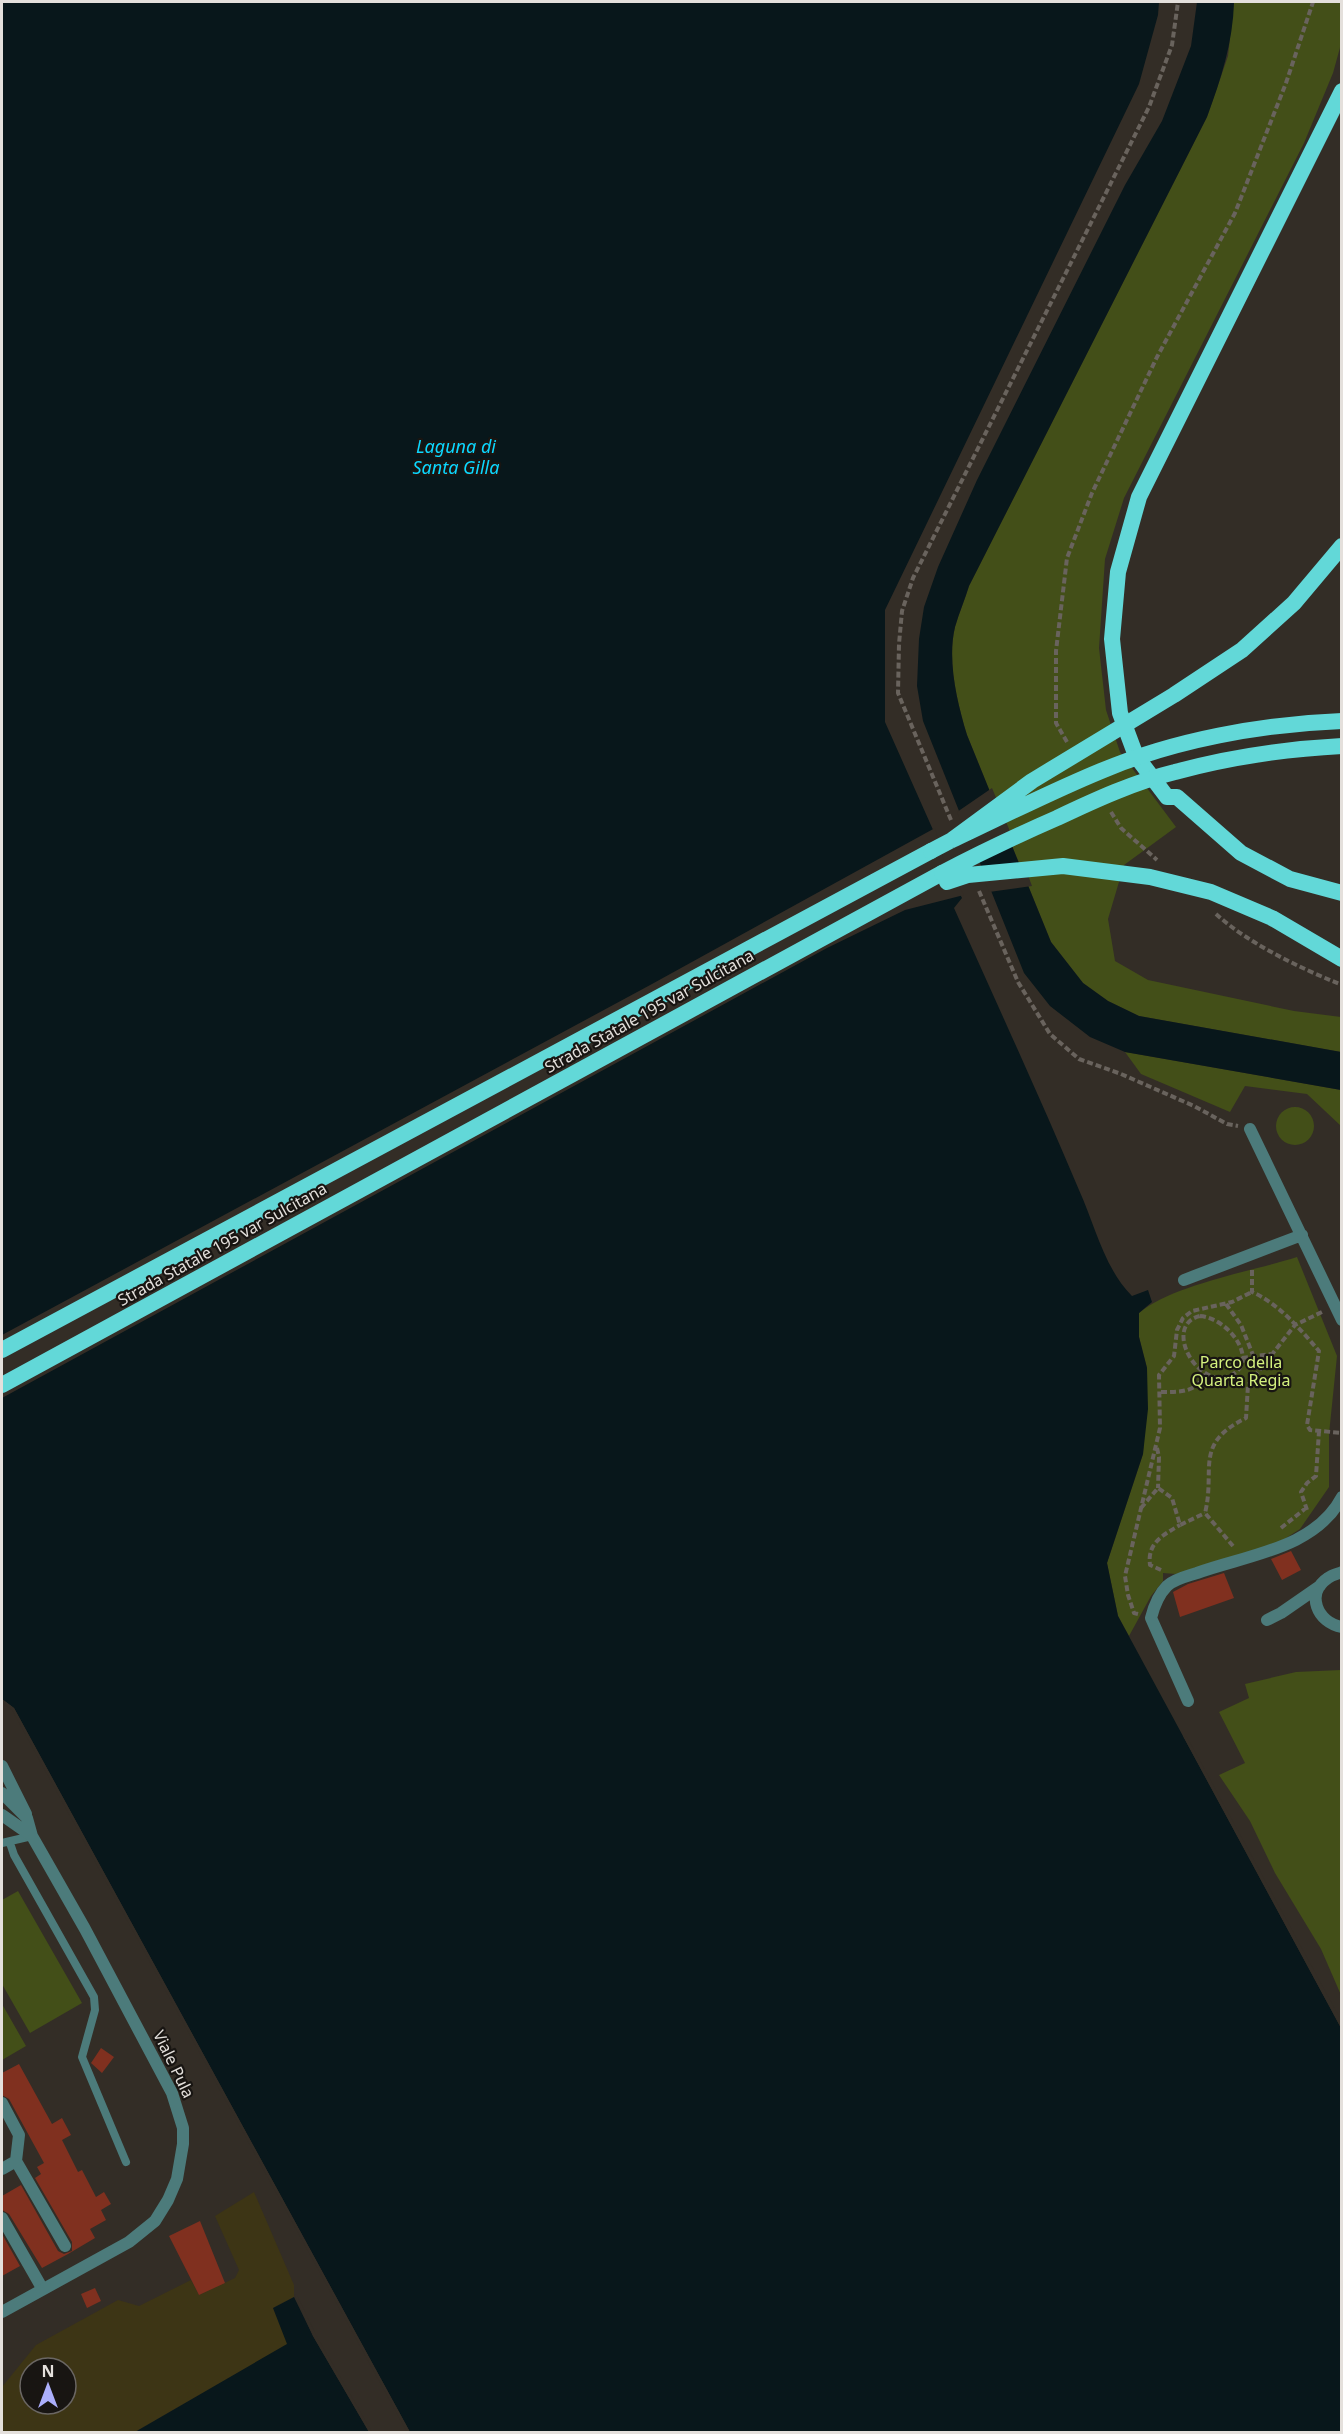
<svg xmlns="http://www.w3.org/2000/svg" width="1343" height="2434" viewBox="0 0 1343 2434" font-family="'Noto Sans',sans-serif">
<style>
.green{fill:#434f18}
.sand{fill:#3d3515;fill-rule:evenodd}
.water{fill:#08171b}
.pier{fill:#332d26}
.building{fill:#80301f}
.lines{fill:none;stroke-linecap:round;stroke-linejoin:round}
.path{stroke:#69635d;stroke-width:4;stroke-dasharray:6 3;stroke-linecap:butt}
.service{stroke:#4c7b7b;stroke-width:8}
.minor{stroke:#4c7b7b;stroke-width:12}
.tertiary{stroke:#4c7b7b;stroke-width:12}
.trunk{stroke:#62d8d8;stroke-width:16}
.trunk-bridge{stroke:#62d8d8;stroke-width:16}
.labels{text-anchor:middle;stroke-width:4.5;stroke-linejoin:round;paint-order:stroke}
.street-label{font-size:16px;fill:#e4e0dc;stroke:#181512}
.park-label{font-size:16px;fill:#d4f17e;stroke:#181512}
.water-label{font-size:18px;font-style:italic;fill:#0cd8ff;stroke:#181512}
</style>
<rect width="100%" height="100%" fill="#332d26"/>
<!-- green -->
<path class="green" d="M1234,2H1341V44L1333,73L1304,143L1124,498L1105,559L1099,648L1106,710L1120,752L1176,827L1124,865L1108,919L1115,961L1148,980L1294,1011L1341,1017V1052L1139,1016L1108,1001L1083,983L1051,942L967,735C957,702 947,660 955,627C959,613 965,599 969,586L1207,117L1228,56Z
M1125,1052L1341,1090V1126L1307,1094L1245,1086L1230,1112L1141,1074Z
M1276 1126a19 19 0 1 1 38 0a19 19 0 1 1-38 0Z
M1297,1257L1337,1356L1329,1434V1487L1300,1529L1286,1538L1274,1545L1176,1574L1163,1573V1581L1151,1596L1129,1636L1118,1616L1107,1563L1143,1454L1147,1368L1139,1337V1313C1172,1285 1253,1271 1297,1257Z
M1341,1670H1342L1341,1995L1321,1949L1275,1873L1250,1821L1219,1775L1245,1763L1219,1712L1249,1698L1245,1684L1296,1672Z
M18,1891L82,2003L30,2033L2,1984V1900Z
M2,2004L26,2046L2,2060Z"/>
<!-- sand -->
<path class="sand" d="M254,2192L294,2285V2297L273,2308L288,2344L135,2432H2V2387L36,2345L118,2300L139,2306L191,2280L199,2295L235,2278L239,2270L215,2216ZM30,2368H66V2404H30Z"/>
<!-- water -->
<path class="water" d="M2,2H1159L1158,15L1139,84L885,610V722L934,832L942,862L962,898L954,908C996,1002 1039,1095 1079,1190C1095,1225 1104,1268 1132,1296L1148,1290L1152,1302L1139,1313V1337L1147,1368L1148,1409L1143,1454L1107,1563L1118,1616L1341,2028V2432H410L14,1708L2,1699Z
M1197,2H1234C1233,42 1221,79 1207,117L969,586C965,599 959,613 955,627C947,660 957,702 967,735L1051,942L1083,983L1108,1001L1139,1016L1341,1052V1090L1125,1052L1090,1037L1050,1006L1024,973L923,721L917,686L919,639L924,607L938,567L977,480L1125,185L1162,121L1191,46Z
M294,2297L313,2336L369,2432H135L287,2344L273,2308Z"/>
<!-- pier -->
<path class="pier" d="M992,788L1014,841L977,861L957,812Z
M935,828L944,861L964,895L905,910L827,948L2,1398V1335L652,984Z
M1023,862L1032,886L989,892L980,868Z
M2,1699L14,1708L410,2432H407L12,1710L2,1703Z
M1183,1736L1187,1737L1342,2022L1341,2028Z
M294,2294L297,2295L316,2335L372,2432H369L313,2336Z"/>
<!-- building -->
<path class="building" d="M1291,1551L1301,1570L1282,1580L1271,1559Z
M1224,1573L1234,1598L1180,1617L1173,1592L1188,1584Z
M101,2048L114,2057L102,2073L91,2063Z
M19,2064L52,2124L62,2118L71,2135L62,2140L78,2172L82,2170L96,2197L104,2192L111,2204L101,2210L106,2220L90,2229L95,2238L68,2254L42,2268L9,2214L2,2210V2196L21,2185L58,2251L64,2254L72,2251V2242L35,2178L41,2174L37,2167L44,2163L9,2099L2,2095V2073Z
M200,2221L225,2283L199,2295L169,2236Z
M2,2234L20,2266L2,2276Z
M95,2288L101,2301L87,2308L81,2294Z"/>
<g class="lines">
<!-- path -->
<path class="path" d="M1067,742L1056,723V651L1067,558L1092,493L1157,357L1235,213L1286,83L1313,2
M1111,812L1121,828L1157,860
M951,820L898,693L899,644L902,611L913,578L1149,107L1172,45L1178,2
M979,891L1018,982L1050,1034L1079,1059L1121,1074L1194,1106L1227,1124L1238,1126
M1216,914C1249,944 1300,968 1342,985
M1252,1270V1292C1278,1303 1301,1330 1319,1351L1307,1425L1310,1430L1342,1433
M1226,1304L1241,1325L1253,1355
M1200,1316C1229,1318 1262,1363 1229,1376C1197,1389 1162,1325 1200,1316Z
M1242,1358L1271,1354
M1161,1392C1179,1392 1198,1393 1205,1373
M1157,1448L1159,1457L1158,1488
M1141,1508L1158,1488L1172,1498L1180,1525L1205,1513
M1307,1510L1301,1492L1307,1483L1316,1476L1319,1431
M1281,1528L1306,1508
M1233,1546L1205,1513C1216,1469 1193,1444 1246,1418L1248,1385L1295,1325L1322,1312
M1161,1570L1150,1565C1147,1543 1163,1535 1180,1525
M1138,1614L1134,1613L1128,1595L1125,1576L1160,1428L1159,1375L1174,1356L1177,1330L1183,1318L1192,1311L1232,1302L1252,1292"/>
<!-- service -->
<path class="service" d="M2,1843L32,1836
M10,1843L14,1855L94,1997L95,2010L82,2057L126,2162"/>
<!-- minor -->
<path class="minor" d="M1250,1129L1342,1320
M1184,1280L1302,1235
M1342,1572C1337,1574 1332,1575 1328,1578C1305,1593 1317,1623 1342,1627
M1267,1620L1281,1613L1320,1586
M1188,1701L1151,1618C1154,1606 1158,1595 1167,1586C1174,1579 1188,1576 1197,1573C1246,1555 1315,1549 1342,1497
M2,2103L19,2135L16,2161L65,2246
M2,2169L16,2161
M2,2218L42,2288"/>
<!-- tertiary -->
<path class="tertiary" d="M2,1766L26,1814
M2,1793L27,1818L32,1836L85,1929L172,2093L183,2128V2144L177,2179L168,2200L155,2221L129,2242L2,2312
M2,1815L32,1836"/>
<!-- trunk -->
<path class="trunk" d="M1342,91L1139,497L1118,572L1112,639L1120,713L1136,756L1167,797H1177L1241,853L1290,879L1342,893
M2,1350L931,851
M2,1385L942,873"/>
<!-- trunk-bridge -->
<path class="trunk-bridge" d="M952,840L1032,781L1174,695L1242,650L1294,603L1342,546
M931,851L952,840C1001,817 1050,792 1101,771C1174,740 1262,724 1342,721
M942,873C980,853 1018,835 1057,818C1095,800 1134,782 1175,772C1230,757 1285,749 1342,746
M947,882L968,875L1063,866L1150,877L1211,892L1272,918L1342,959"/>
</g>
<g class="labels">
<!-- street labels -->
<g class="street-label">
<text transform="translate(649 1011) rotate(-29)" y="6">Strada Statale 195 var Sulcitana</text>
<text transform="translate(222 1244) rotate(-29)" y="6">Strada Statale 195 var Sulcitana</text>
<text transform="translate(174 2064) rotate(64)" y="6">Viale Pula</text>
</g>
<!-- park labels -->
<g class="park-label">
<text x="1241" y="1368">Parco della<tspan x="1241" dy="18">Quarta Regia</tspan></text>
</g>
<!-- water labels -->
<g class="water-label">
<text x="456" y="453">Laguna di<tspan x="456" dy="21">Santa Gilla</tspan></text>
</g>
</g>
<!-- border -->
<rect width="1343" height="2434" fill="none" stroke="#e4e0dc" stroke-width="6"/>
<!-- north arrow -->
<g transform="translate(48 2386)"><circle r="28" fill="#181512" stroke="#6a6663" stroke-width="1.5"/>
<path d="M0-4.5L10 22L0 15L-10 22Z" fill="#acaffb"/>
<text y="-9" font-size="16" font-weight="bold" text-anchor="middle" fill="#e4e0dc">N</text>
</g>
</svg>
